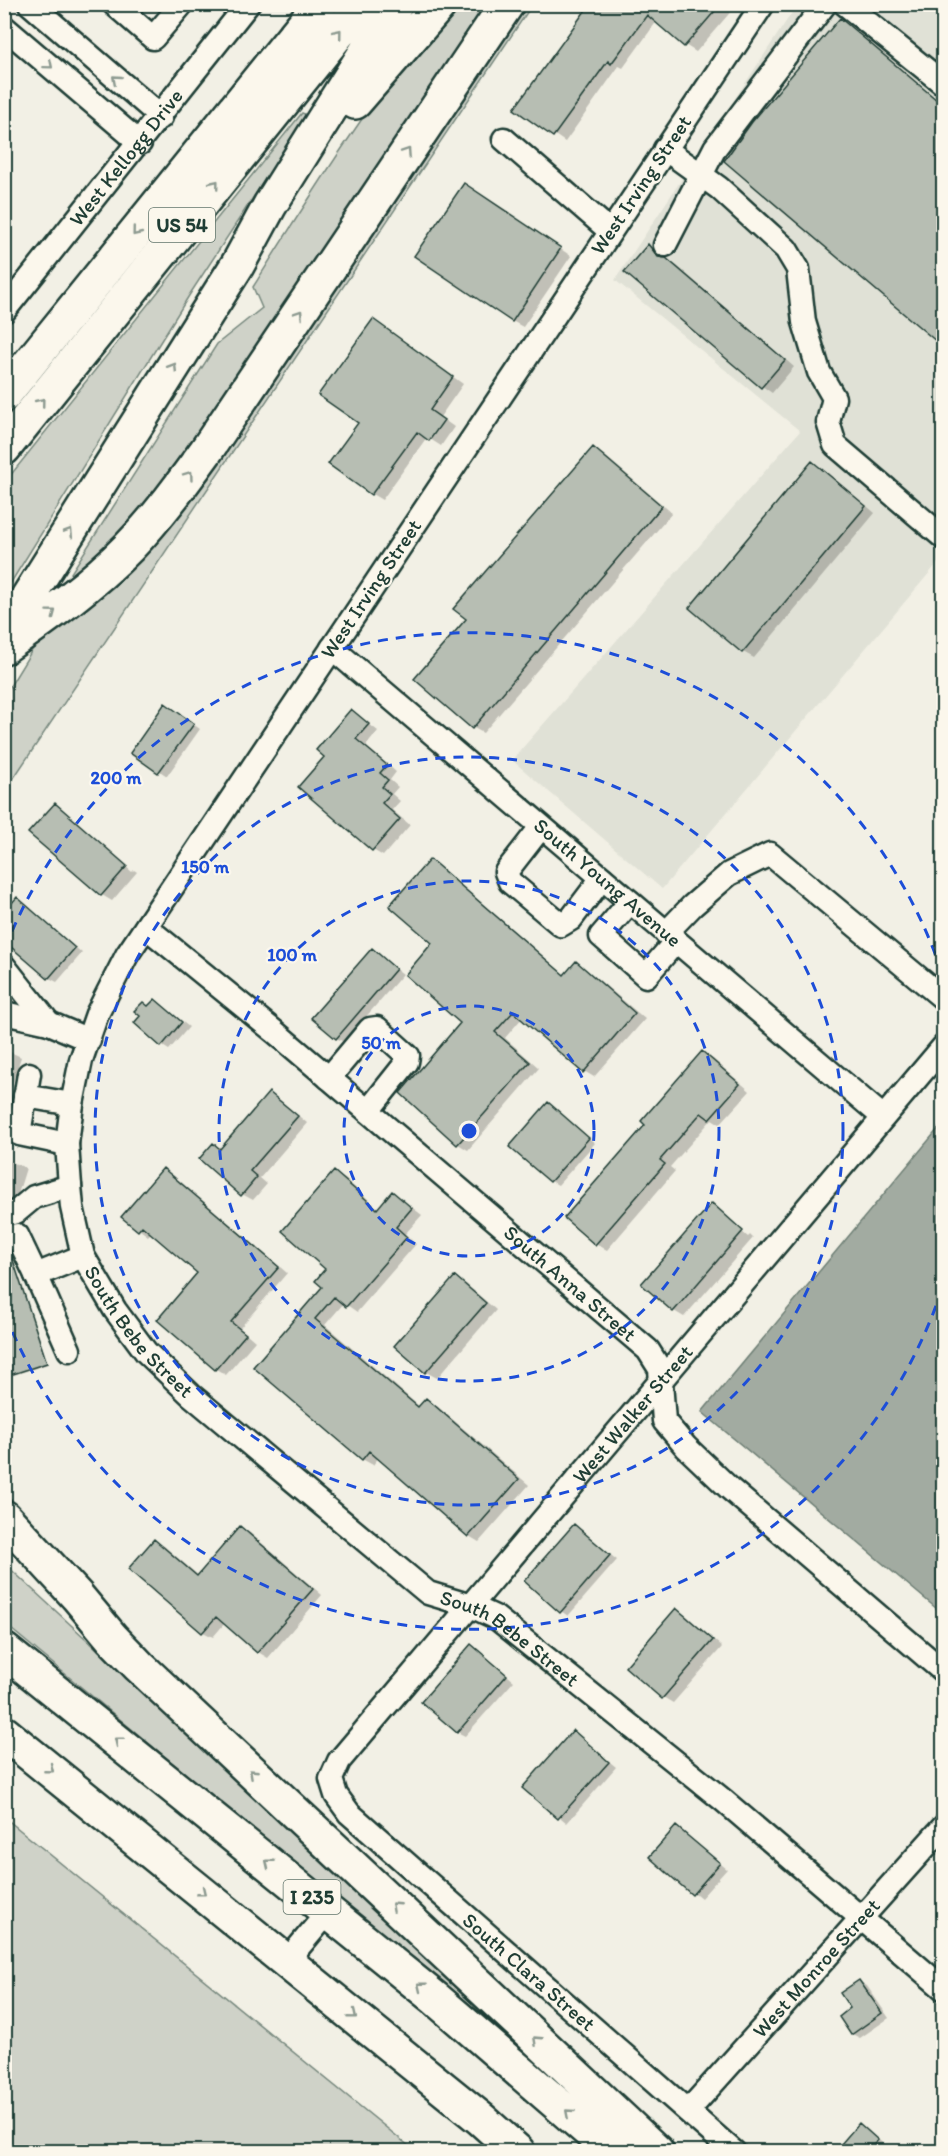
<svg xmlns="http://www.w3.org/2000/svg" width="948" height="2156" viewBox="0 0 948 2156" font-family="Itim,sans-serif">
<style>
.built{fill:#e0e1d6}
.green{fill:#cfd2c8;stroke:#77887e;stroke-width:1.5}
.water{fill:#a2aba1;stroke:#6e7f75;stroke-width:1.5}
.shadow{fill:#0003}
.building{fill:#b7beb3;stroke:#1f3d34;stroke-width:1.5}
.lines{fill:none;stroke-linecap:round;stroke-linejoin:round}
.minor-casing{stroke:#1f3d34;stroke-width:27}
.highway-casing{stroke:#1f3d34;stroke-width:38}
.minor{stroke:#fbf7ec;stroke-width:22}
.highway{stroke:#fbf7ec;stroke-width:33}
.oneway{stroke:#8d9a90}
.ring{fill:none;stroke:#1d4ed8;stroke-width:3;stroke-dasharray:10 8}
.labels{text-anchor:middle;stroke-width:4.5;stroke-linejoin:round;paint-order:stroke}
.shield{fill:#fbf7ec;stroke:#61756b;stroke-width:1.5}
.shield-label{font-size:20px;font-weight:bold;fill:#1f3d34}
.street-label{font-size:21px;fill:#1f3d34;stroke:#fbf7ec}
.centre{fill:#1d4ed8;stroke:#fbf7ec;stroke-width:3}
.ring-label{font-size:18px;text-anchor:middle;font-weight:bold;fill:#1d4ed8;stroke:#fbf7ec;stroke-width:4.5;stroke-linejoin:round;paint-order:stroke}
</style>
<rect width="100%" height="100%" fill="#f2f0e5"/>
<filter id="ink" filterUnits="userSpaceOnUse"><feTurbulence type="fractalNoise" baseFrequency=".0167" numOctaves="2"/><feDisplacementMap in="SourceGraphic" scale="12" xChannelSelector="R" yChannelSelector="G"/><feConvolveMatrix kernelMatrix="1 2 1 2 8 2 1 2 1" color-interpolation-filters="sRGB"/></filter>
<g filter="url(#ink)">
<!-- built -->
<path class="built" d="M797,5H943V558H942L662,889L512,760L800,431L615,280Z"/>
<!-- green -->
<path class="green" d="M458,5H494L158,499L79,579L71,573L217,344L262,308L253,287C292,225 331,162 374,102C398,67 429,36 458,5Z
M520,5H532L5,791L4,696L40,637L109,585Z
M302,113L307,115L190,294L5,592V482Z
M4,1563L448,1974L500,2029L198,1784L5,1624Z
M4,1818H5L415,2151H5Z"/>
<!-- water -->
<path class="water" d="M943,1123V1614L702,1412Z"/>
<!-- shadow -->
<path class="shadow" d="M592,4H730L734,8L696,52L685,45L657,21L623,68L619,66L565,142L516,108Z
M933,4H944V14Z
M841,20L851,26L944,105V346Z
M475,191L571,256L523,327L512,321Z
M649,246L659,252L666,260L677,266L794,367L772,393L762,386Z
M384,327L463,384L440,417L454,427L441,446L427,437L382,500L372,494L360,423Z
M593,449L604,455L672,513L483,733L472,727L468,619Z
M813,463L823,469L875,513L754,658L743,652Z
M173,710L200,729L167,776L132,752Z
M352,711L378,731L366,746L396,772L390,780L398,787L392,794L400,801L392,810L410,825L383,856L373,850L326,756Z
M55,805L63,809V812L132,872L134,870L137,872L112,901L102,895Z
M430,861L440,867L565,975L576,963L586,969L645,1019L594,1077L584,1071L522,1018L505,1038L539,1068L468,1150L458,1144L402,1093L462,1023L434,943Z
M17,899L25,904L82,953L57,982L49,978Z
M372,950L403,974L344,1042L336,1038Z
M155,1000L189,1027L169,1050L161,1045L149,1007Z
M4,1049L21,1057L4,1109Z
M702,1053L713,1059L750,1091L720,1124L712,1119L670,1167L675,1171L607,1250L596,1244L566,1218L647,1125Z
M270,1094L280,1100L307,1123L260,1178L267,1184L253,1200L242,1194L214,1144L222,1149Z
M548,1104L595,1143L558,1185L551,1181Z
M4,1159L26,1168L14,1207L4,1208Z
M163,1170L173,1175L287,1273L240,1328L255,1341L226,1375L216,1369L199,1273L152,1232L148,1236L123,1217Z
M334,1173L345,1179L379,1209L393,1193L422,1215L405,1234L416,1244L357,1312L344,1303L325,1325L420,1407L426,1400L437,1406L529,1485L479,1542L469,1536L379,1457L373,1465L362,1459L255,1366L324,1287L327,1269Z
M712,1205L720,1210V1213L748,1237L750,1235L753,1238L684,1317L674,1311Z
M4,1253L11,1254L48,1364L4,1378Z
M455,1278L466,1284L496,1310L437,1378L426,1372L396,1346Z
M574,1526L617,1560L568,1616L561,1611Z
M241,1528L250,1533L322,1595L268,1658L258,1652L225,1623L213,1637L203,1632L154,1541L164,1546L199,1576Z
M677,1610L687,1616L722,1647L673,1703L663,1697Z
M472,1646L514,1681L465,1736L457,1732Z
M573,1732L616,1767L567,1823L525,1788Z
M677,1828L727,1869L701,1898L651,1857Z
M859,1981L867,1986L889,2018L860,2038L852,2034V2009Z
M860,2125L885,2145L880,2152H837Z"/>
<!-- building -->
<path class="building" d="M590,4H721L684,47L647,15L611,64L608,61L553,137L514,109Z
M840,18L944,106V348L724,161L752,122Z
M464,183L561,248L512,322L414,256Z
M648,244L658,257L666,258L785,360L761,388L624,272Z
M373,319L453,377L430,410L444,420L429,441L417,432L371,495L328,464L358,423L318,395Z
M593,447L662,506L472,729L414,679L466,619L453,609Z
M812,461L866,506L742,653L689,608Z
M165,703L194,724L158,773L130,753Z
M351,709L369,724L356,739L387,765L380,773L388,780L382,787L390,794L382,803L400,819L372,851L298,787L324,757L316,750Z
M55,803L127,866L101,896L28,833Z
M430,859L564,975L576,961L635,1013L583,1073L513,1012L495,1032L530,1062L457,1145L400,1093L460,1023L405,975L432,943L389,906Z
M17,897L75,948L48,979L4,941V912Z
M372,948L396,969L336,1039L311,1018Z
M155,999L182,1022L161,1047L134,1023L140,1016L134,1011L143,1002L148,1006Z
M702,1051L740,1084L709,1119L701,1113L660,1160L665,1164L595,1245L564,1218L645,1125L641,1121Z
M269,1092L298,1116L250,1171L257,1177L241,1196L199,1159L213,1143L220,1149Z
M548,1102L589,1138L550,1182L509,1147Z
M163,1168L279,1267L231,1322L246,1334L215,1370L157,1320L197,1273L142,1226L138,1231L121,1217Z
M334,1171L377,1209L392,1191L412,1208L396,1227L407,1237L346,1307L334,1297L315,1319L418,1407L426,1398L519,1479L468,1537L369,1451L362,1460L253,1367L322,1287L315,1281L325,1269L282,1231Z
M712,1203L743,1231L673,1312L641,1284Z
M10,1251L47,1363L4,1377V1252Z
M455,1276L486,1303L425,1373L394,1346Z
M574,1524L610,1555L560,1613L524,1581Z
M240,1526L313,1589L257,1653L216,1617L202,1633L128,1569L154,1539L197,1576Z
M676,1608L713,1640L662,1699L625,1667Z
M471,1644L507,1675L457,1733L421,1702Z
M573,1730L609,1762L558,1819L522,1788Z
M676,1826L720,1863L692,1895L649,1857Z
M859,1980L882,2013L851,2035L839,2017L850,2008L840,1993Z
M859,2123L878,2140L868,2151H835Z"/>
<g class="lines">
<defs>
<g id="minor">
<path d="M30,4L161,117"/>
<path d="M114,4L153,38L182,4"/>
<path id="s1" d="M763,4L127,955L97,1014L81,1060L72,1104L67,1144L70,1186L72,1207L83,1256L115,1310L146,1352L191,1395L428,1593L471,1606L495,1617L723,1800L944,1989"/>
<path d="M845,4L944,84"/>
<path d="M4,27L140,143"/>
<path d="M504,139L610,231"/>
<path d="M665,149L719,188L786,249L798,269L804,322L819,372L834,398L828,422L835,445L944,538"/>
<path d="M665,245L715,148L825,4"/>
<path id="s2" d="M4,311L248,4"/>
<path id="s3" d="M332,648L883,1117"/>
<path d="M541,827L506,872L510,882L561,925L571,919L602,878"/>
<path d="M630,902L601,936L646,976L676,941"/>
<path id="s4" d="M146,927L275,1032L648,1350L660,1369L664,1421L686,1447L729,1488L944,1672"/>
<path d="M666,933L692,906L729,874L770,854L944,999"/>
<path d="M4,966L49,1023"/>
<path d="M4,1013L49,1023L89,1040"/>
<path d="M29,1074L19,1134L67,1144"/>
<path d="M329,1078L370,1029L377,1028L408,1056L407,1062L368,1111"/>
<path d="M25,1096L72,1104"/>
<path d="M4,1215L16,1212L34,1197L70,1186"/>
<path d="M4,1239L17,1235L36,1275"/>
<path d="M69,1350L36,1275L83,1256"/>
<path d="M287,1961L329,1911"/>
<path id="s5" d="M688,2111L944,1826"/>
<path id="s6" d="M734,2152L349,1813L336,1795L331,1779L339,1761L944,1046"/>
</g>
<path id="highway" d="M355,102L440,4
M4,395L320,4
M4,448L362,4
M4,635L238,264L270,205L396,4
M4,647C48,616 92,585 129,547C158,517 182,484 206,451L507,4
M4,1517L77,1596L112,1638L139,1666L657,2152
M4,1650L436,1999L613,2152
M4,1733L481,2119L518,2152"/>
</defs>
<!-- minor casing -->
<use href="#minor" class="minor-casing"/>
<!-- highway casing -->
<use href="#highway" class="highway-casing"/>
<!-- minor -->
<use href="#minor" class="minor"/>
<!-- highway -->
<use href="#highway" class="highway"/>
</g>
<!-- one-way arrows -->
<defs><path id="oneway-chevron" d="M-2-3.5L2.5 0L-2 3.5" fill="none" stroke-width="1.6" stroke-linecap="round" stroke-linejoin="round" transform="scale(1.5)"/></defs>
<g class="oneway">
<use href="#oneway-chevron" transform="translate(338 33) rotate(-51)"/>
<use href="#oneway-chevron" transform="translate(49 65) rotate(40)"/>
<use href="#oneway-chevron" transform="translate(116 79) rotate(-139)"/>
<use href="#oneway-chevron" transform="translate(407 152) rotate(-56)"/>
<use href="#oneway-chevron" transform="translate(215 184) rotate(-51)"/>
<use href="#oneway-chevron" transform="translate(136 232) rotate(129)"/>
<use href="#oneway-chevron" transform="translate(299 314) rotate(-56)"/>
<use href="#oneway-chevron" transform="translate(173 367) rotate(-58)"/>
<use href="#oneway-chevron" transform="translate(41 402) rotate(-51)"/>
<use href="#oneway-chevron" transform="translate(189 475) rotate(-54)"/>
<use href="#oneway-chevron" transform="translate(69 532) rotate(-58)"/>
<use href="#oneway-chevron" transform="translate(52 613) rotate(-37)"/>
<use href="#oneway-chevron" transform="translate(118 1741) rotate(-141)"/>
<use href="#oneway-chevron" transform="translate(50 1769) rotate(39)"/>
<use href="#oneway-chevron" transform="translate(253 1773) rotate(-137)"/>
<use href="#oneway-chevron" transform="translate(269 1863) rotate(-141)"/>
<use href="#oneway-chevron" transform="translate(202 1892) rotate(39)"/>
<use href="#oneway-chevron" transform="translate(395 1906) rotate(-137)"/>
<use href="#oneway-chevron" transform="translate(421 1986) rotate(-141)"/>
<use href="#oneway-chevron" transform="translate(353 2015) rotate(39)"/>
<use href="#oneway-chevron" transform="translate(537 2040) rotate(-137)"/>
<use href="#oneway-chevron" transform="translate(569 2113) rotate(-139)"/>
</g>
</g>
<!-- distance rings -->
<g class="ring">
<circle cx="469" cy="1131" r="125"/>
<circle cx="469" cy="1131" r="250"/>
<circle cx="469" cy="1131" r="374"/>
<path d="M942 1289A499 499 0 0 1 5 1314M5 948A499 499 0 0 1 942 973"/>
</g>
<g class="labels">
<!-- shield labels -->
<g class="shield">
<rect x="149" y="208" width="66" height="34" rx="4.5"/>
<rect x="283.5" y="1880" width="57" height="34" rx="4.5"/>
</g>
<g class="shield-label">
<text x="182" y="232">US 54</text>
<text x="312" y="1904">I 235</text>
</g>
<!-- street labels -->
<g class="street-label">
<text dy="7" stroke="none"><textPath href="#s2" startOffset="196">West Kellogg Drive</textPath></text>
<text transform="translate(641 185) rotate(-56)" y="7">West Irving Street</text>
<text transform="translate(371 589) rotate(-56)" y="7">West Irving Street</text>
<text dy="7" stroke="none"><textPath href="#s3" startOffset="362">South Young Avenue</textPath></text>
<text dy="7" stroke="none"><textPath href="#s4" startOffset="554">South Anna Street</textPath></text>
<text dy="7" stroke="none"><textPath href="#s1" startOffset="1552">South Bebe Street</textPath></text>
<text dy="7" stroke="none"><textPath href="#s6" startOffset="1026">West Walker Street</textPath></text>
<text dy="7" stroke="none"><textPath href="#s1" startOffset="2038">South Bebe Street</textPath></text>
<text dy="7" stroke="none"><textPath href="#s5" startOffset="192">West Monroe Street</textPath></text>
<text transform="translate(529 1972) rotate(41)" y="7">South Clara Street</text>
</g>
</g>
<circle cx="469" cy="1131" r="9" class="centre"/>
<g class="ring-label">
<text x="116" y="784">200 m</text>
<text x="205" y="873">150 m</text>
<text x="292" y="961">100 m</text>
<text x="381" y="1049">50 m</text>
</g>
<!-- margin -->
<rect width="948" height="2156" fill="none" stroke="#fbf7ec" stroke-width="24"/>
<rect x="12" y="12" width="924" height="2132" fill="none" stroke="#1f3d34" stroke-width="2" filter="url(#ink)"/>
</svg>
